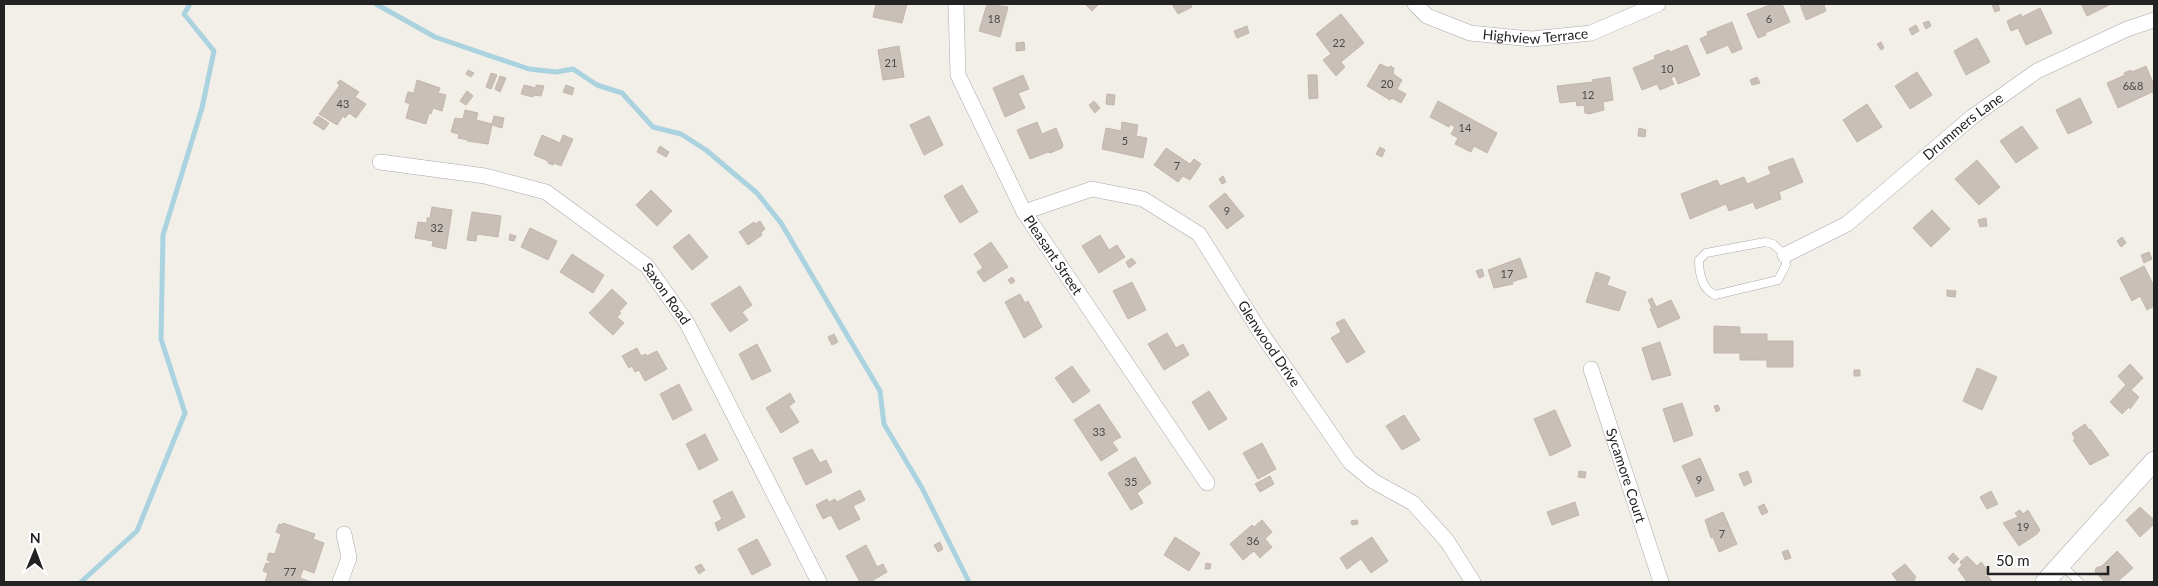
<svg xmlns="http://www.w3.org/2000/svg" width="2158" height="586" viewBox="0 0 2158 586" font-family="Lato,sans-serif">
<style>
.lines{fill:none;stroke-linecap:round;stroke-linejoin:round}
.stream{stroke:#aad3df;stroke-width:5}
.building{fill:#c7bfb8;stroke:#c4b6ab}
.service-casing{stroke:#a9a9a9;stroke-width:9}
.minor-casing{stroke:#a9a9a9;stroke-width:16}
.tertiary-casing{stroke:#a9a9a9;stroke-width:20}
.service{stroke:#fff;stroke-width:8}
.minor{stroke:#fff;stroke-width:15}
.tertiary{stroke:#fff;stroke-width:19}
.labels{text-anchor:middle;stroke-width:4;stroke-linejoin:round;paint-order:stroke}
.number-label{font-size:11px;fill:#4b4948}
.street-label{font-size:14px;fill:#222;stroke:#fff}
</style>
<rect width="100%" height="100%" fill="#f2efe9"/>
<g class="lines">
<!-- stream -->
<path class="stream" d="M376,4L435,37L529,69L556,72L573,69L597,85L622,93L653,127L681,134L706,150L757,193L781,223L880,391L884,424L922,488L969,582
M81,582L137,531L185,413L161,339L163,235L202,108L214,51L184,14L190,4"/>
</g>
<!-- building -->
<path class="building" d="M876,4H907L902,23L873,17Z
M987,4L1008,7L1000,37L979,31Z
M1085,4H1099L1092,11Z
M1172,4H1190L1192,7L1178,14Z
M1772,4H1782L1790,22L1765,33L1766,35L1758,38L1747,14Z
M1800,4H1828L1824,5L1826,11L1806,20Z
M1998,4L2000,10L1995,12L1992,5Z
M2081,4H2111L2087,16Z
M2040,8L2052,33L2026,45L2018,28L2011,31L2007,21L2021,14L2022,17Z
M1341,14L1364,43L1341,62L1345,67L1336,76L1323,60L1331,54L1316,34Z
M1929,21L1931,26L1926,29L1923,23Z
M1732,22L1742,49L1732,53L1728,45L1707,54L1700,39L1708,35L1707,32Z
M1916,25L1919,31L1912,35L1909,29Z
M1247,26L1249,33L1237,38L1234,31Z
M1977,38L1990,62L1966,75L1954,51Z
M1024,42L1025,50L1016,51V43Z
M1881,42L1884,48L1881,50L1877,44Z
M1687,45L1700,75L1678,84L1675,76L1671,78L1674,84L1660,90L1657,84L1642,90L1633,68L1655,59L1654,56L1669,50L1670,52Z
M899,46L904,77L883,80L878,50Z
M1380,64L1389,68L1390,66L1394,68L1393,74L1402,80L1397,89L1406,94L1401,103L1392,98L1390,100L1367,86Z
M2146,66L2154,85V93L2152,92L2118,108L2107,83L2125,75L2124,73L2131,70L2132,72Z
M468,70L474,73L471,77L466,74Z
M1917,72L1932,95L1910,109L1895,86Z
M491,73L497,75L491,89L486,87Z
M1023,75L1029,89L1018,93L1025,108L1005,117L993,88Z
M1308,75H1317L1318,98L1309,99Z
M500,76L506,78L500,92L495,89Z
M1610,77L1613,100L1603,102L1604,110L1589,114L1585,113L1584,105L1577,106L1576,101L1560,103L1557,86L1593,82L1592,80Z
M1757,77L1760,83L1752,85L1750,80Z
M340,80L359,92L355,97L366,104L356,118L349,113L345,118L343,116L337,125L319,114L340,85L337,83Z
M417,80L440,88L438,93L446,95L442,111L433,108L431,114L429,113L426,124L406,118L410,104L405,102L408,92L414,93Z
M524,85L536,88V85L544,86L541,96L534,95L533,97L521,94Z
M566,85L574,88L572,95L563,92Z
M467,91L473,96L466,105L460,101Z
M1107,94L1115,95L1114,105L1106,104Z
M2080,98L2092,123L2068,134L2056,110Z
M1094,101L1100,108L1095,113L1089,105Z
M1438,101L1497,133L1487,153L1474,146L1471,152L1455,144L1458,138L1451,134L1455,127L1450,124L1449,127L1430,117Z
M1867,104L1882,127L1857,142L1843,120Z
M465,110L478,113L476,120L492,124L494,116L504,118L502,128L492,125L488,144L467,141L468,140L458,138L459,134L451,132L455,118L463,119Z
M318,116L329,123L324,130L313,123Z
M929,116L943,145L924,155L910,125Z
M1037,122L1042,134L1056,128L1063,145L1062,148L1050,153L1048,152L1030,159L1017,130Z
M1122,122L1138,125L1136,136L1147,138L1143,158L1102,149L1106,128L1121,131Z
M2022,126L2038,148L2016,163L2000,141Z
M1639,128L1646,130L1645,137L1638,136Z
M542,135L560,143L563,135L573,139L561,166L554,163L553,165L548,163V161L534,155Z
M660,146L669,152L666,157L657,152Z
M1380,147L1385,150L1382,157L1376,154Z
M1166,148L1190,164L1194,159L1201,164L1190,180L1183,176L1178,182L1154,165Z
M1793,158L1803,182L1779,192L1781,199L1756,209L1753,202L1729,211L1726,204L1690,219L1681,194L1717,180L1720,186L1744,177L1747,184L1771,174L1768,167Z
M1977,160L2000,187L1979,205L1955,179Z
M1223,176L1226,182L1222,184L1219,179Z
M962,185L978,212L960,223L944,196Z
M651,190L672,211L657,226L636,205Z
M1225,193L1244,216L1227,229L1209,206Z
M432,207L452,210L446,249L432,246L433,241L415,238L418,222L427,223V218H430Z
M1932,210L1950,229L1931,247L1913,228Z
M472,212L501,216L498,237L477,234L476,241L467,240Z
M1986,218L1987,226L1980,227L1978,220Z
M760,221L765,229L761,232L762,235L748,245L739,232L754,222L755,224Z
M530,228L557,241L548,260L521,247Z
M510,234L516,236L514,241L509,240Z
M689,234L708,257L692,270L673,247Z
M1100,235L1109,250L1117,245L1125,257L1099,273L1082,246Z
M2122,237L2126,243L2121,247L2117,241Z
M991,242L1008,267L984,282L977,272L983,268L974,254Z
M2149,252L2152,259L2144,263L2141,255Z
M572,254L604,275L593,293L560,272Z
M1132,258L1136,263L1129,268L1126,262Z
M1520,258L1527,277L1512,282L1513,284L1494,288L1488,270Z
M2144,266L2154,286V306L2147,310L2140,296L2132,301L2120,278Z
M1482,269L1484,276L1479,278L1476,271Z
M1596,272L1610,277L1607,285L1626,292L1619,311L1586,302Z
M1012,277L1015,281L1011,284L1008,280Z
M1132,282L1146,310L1128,319L1113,291Z
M740,286L752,305L742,312L748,320L730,332L711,304Z
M612,289L627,303L619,312L621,313L617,317L624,323L613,335L589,313Z
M1947,290L1956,291L1955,297L1947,296Z
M1020,294L1025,303L1028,301L1042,327L1024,338L1005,302Z
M1652,298L1656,307L1671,300L1680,318L1658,328L1650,309L1652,308L1648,300Z
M1344,319L1365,352L1347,363L1331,338L1341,332L1336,323Z
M1714,326L1740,327V334H1767V341H1793V367H1767V360H1740V353H1714Z
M1167,333L1176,348L1183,344L1189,355L1164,370L1148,344Z
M834,334L838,342L832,345L828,337Z
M1660,342L1671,375L1652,380L1642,348Z
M757,344L771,371L752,380L739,354Z
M637,348L641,356L646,354L647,356L657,351L667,369L645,381L639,370L635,372L632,366L629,368L622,356Z
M2130,364L2143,378L2131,390L2139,397L2130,409L2129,407L2122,414L2110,402L2126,385L2118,376Z
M1072,366L1090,391L1073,403L1055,378Z
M1977,368L1997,377L1982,410L1963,401Z
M1854,370H1860V376H1854Z
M679,384L692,410L673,420L660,394Z
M1209,391L1227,419L1209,430L1192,402Z
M790,393L795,402L789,406L799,422L781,433L766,408Z
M1682,403L1693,435L1674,442L1663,409Z
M1099,404L1121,437L1112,442L1118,450L1101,461L1074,420Z
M1718,405L1720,410L1716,412L1714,406Z
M1555,410L1571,446L1550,456L1534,419Z
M1404,415L1420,440L1402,450L1386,426Z
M2085,424L2089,430L2090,429L2109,455L2090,465L2073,440L2075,439L2072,433Z
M705,434L718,460L699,470L686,444Z
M1262,443L1276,469L1258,479L1243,453Z
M812,449L820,463L826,460L832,472L806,485L793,458Z
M1135,457L1151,483L1137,493L1143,503L1131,510L1108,473Z
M1700,458L1714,490L1696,497L1682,466Z
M1579,471L1586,472L1585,478L1578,477Z
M1748,471L1752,482L1744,486L1739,474Z
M1270,476L1274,484L1260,492L1255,484Z
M860,490L865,500L853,506L860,519L839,530L831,515L823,519L816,505L827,499L829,502L835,499L837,502Z
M732,491L745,517L718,531L715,523L722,519L713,501Z
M1991,491L1998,504L1987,509L1980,497Z
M1575,502L1579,515L1552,525L1547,512Z
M1764,504L1768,512L1762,515L1758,507Z
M2140,507L2154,520V524L2140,537L2126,520Z
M2020,510L2023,514L2028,510L2040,530L2037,534L2019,546L2003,523L2018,517L2015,513Z
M1723,512L1737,544L1719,552L1713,537L1711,538L1705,520Z
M1262,520L1272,532L1265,539L1272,547L1260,558L1254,551L1243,560L1230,544L1252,525L1254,527Z
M1357,520L1358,524L1352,525L1351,521Z
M283,523L315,534L313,539L324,543L314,573L303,569L300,578L311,582H262H265L268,573L263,571L266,563L269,564L270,562L267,560L269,553L275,554L281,534L276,532L279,524L282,525Z
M1175,537L1200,553L1189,571L1164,555Z
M1372,537L1388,561L1371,573L1361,559L1347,569L1340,558Z
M757,539L771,565L752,575L738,549Z
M940,542L943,549L938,552L934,545Z
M866,545L877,567L883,564L887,572L870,582H860L846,556Z
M1788,550L1791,558L1785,560L1782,552Z
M2117,551L2133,568L2117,582H2105L2095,572L2096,568L2102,566Z
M1953,553L1959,559L1954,564L1948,558Z
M1967,556L1977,566L1981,562L1989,572L1984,576L1989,577L1992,582H1967L1958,569L1962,565L1960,562Z
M1206,563L1211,564L1210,569H1205Z
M701,564L705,570L699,574L695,567Z
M1905,564L1916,577L1913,582H1898L1892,574Z"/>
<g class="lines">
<defs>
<path id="service" d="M1765,242L1773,244L1785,255L1786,265L1778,280L1715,295C1702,289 1699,273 1699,260L1706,253Z
M2061,564L2079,582"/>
<g id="minor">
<path id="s1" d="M956,4L958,75L1024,212L1207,483"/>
<path id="s2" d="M1415,4L1427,16L1470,33L1532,39L1591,33L1658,4"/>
<path id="s3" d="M380,162L485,176L546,192L647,266L687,323L819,582"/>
<path id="s4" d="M1024,212L1092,189L1143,199L1199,234L1259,330L1350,462L1373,481L1413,503L1447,541L1473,582"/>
<path id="s5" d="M1785,255L1847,224L1972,117L2037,71L2127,29L2154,20"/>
<path id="s6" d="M1591,369L1661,582"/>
<path d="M340,582L349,558L344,534"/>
</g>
<path id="tertiary" d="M2045,582L2154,461"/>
</defs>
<!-- service casing -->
<use href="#service" class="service-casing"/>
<!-- minor casing -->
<use href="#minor" class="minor-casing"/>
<!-- tertiary casing -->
<use href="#tertiary" class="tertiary-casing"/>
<!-- service -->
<use href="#service" class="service"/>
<!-- minor -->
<use href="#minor" class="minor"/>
<!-- tertiary -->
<use href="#tertiary" class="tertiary"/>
</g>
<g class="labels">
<!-- number labels -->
<g class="number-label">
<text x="994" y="23">18</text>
<text x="1769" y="23">6</text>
<text x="1339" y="47">22</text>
<text x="891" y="67">21</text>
<text x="1667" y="73">10</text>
<text x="1387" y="88">20</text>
<text x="2133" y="90">6&amp;8</text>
<text x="1588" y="99">12</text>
<text x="343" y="108">43</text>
<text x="1465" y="132">14</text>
<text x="1125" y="145">5</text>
<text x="1177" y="170">7</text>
<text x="1227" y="215">9</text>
<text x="437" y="232">32</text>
<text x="1507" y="278">17</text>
<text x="1099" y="436">33</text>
<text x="1699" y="484">9</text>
<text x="1131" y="486">35</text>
<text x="2023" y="531">19</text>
<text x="1722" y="538">7</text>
<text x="1253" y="545">36</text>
<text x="290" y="576">77</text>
</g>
<!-- street labels -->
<g class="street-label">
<text dy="5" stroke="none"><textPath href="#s2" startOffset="129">Highview Terrace</textPath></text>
<text dy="5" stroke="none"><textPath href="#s5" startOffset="221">Drummers Lane</textPath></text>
<text dy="5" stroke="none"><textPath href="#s1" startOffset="275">Pleasant Street</textPath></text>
<text dy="5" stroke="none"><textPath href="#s3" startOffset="328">Saxon Road</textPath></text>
<text dy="5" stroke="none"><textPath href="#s4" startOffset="320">Glenwood Drive</textPath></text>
<text dy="5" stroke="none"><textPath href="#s6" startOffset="112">Sycamore Court</textPath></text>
</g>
</g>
<!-- border -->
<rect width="2158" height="586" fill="none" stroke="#222222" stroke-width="10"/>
<!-- north arrow -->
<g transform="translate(35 551) rotate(1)" stroke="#ffffff" stroke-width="4" paint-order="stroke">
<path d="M0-4L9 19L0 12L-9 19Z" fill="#222222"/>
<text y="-8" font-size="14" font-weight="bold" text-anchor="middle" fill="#222222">N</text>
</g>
<!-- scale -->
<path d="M1988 566v8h120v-8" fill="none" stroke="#222222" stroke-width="2.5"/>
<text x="1996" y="566" font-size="15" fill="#222222" stroke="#ffffff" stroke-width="4" paint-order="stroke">50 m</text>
</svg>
